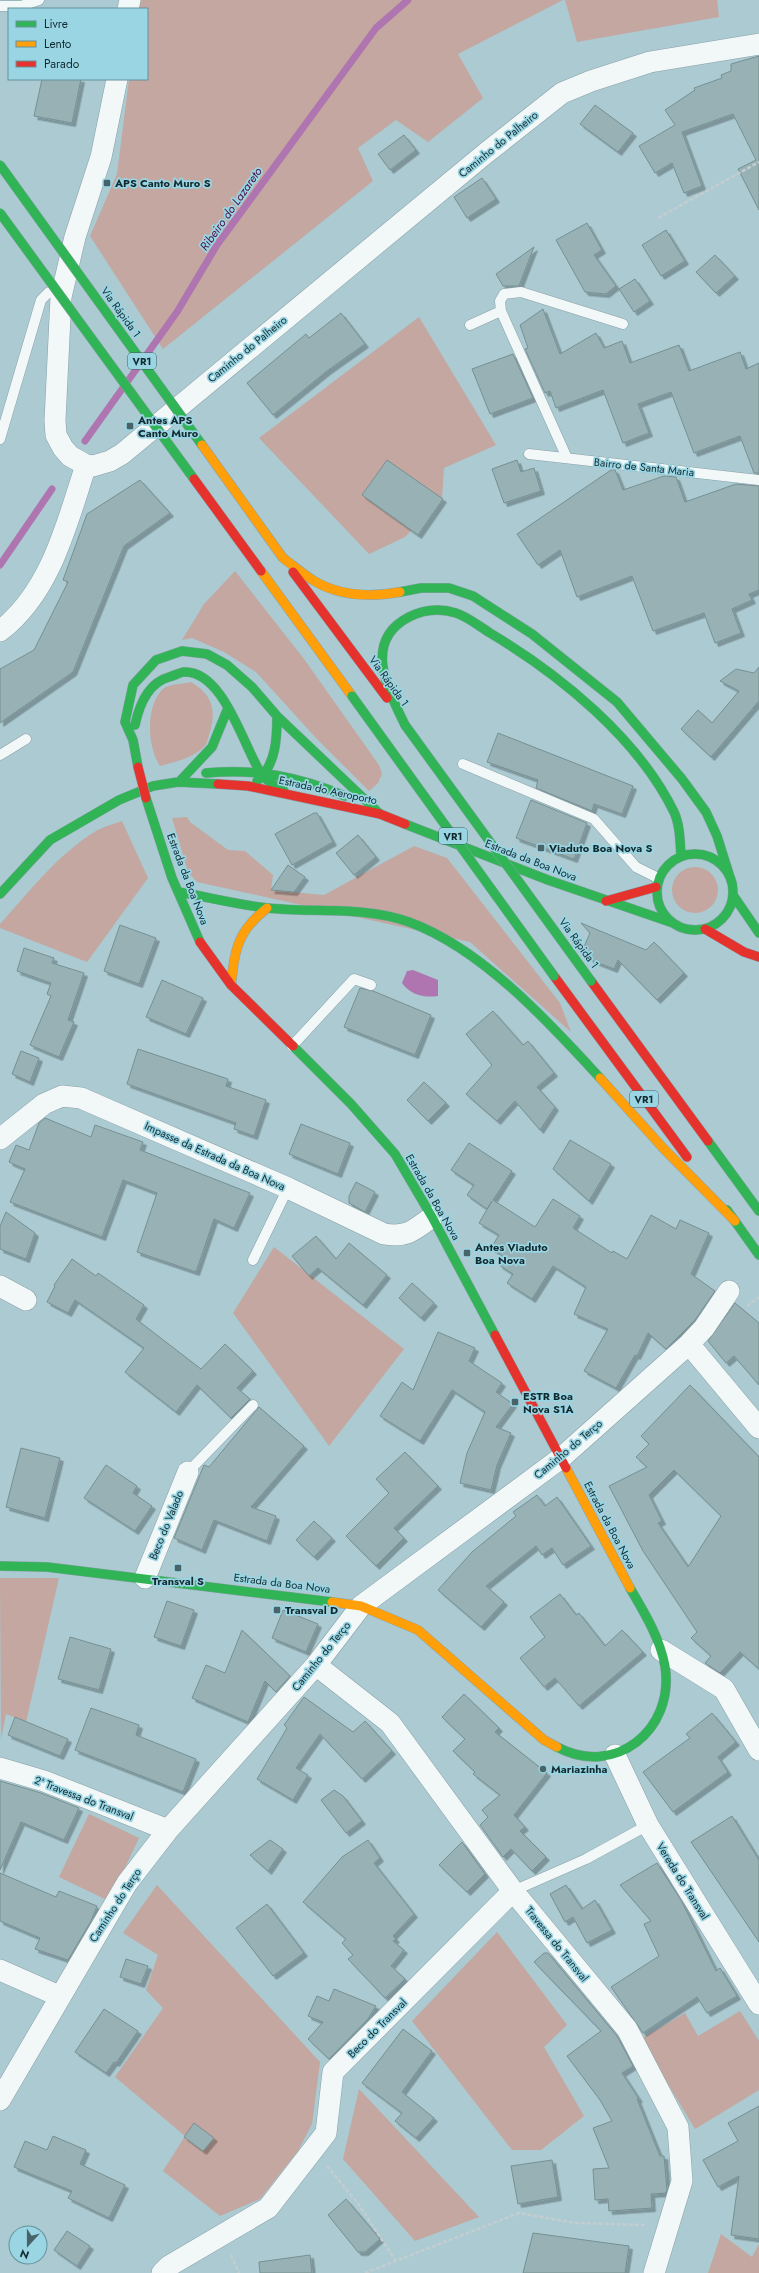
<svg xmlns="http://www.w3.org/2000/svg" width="759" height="2273" viewBox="0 0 759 2273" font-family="Jost,sans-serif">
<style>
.green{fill:#c3a7a0}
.water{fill:#ae75b0}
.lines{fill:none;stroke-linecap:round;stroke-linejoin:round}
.stream{stroke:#ae75b0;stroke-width:7}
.building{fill:#97b1b4;stroke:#769093;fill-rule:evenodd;filter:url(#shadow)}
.lane-casing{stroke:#88a1a7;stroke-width:11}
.street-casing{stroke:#88a1a7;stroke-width:22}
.fast-casing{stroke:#88a1a7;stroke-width:10}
.slow-casing{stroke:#88a1a7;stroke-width:10}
.jam-casing{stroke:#88a1a7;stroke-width:10}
.path{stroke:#c4cdd0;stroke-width:2.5;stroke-dasharray:4 2;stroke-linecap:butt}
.lane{stroke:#f2f7f8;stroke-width:10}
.street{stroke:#f2f7f8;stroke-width:21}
.fast{stroke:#30b455;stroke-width:9}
.slow{stroke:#ff9f0a;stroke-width:9}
.jam{stroke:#e5322d;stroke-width:9}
.fast-bridge-casing{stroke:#88a1a7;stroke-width:10;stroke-linecap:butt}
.slow-bridge-casing{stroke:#88a1a7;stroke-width:10;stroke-linecap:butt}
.jam-bridge-casing{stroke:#88a1a7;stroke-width:10;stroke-linecap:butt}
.fast-bridge{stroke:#30b455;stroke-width:9}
.slow-bridge{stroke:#ff9f0a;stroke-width:9}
.jam-bridge{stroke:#e5322d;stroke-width:9}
.poi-dot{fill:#486369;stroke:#9ad5e3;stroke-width:1.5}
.labels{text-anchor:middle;stroke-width:3.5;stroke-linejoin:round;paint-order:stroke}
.shield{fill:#9ad5e3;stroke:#3c5e66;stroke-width:1}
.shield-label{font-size:10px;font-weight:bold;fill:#132b30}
.street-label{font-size:11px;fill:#132b30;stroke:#9ad5e3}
.poi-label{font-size:11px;font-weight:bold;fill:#132b30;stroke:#9ad5e3;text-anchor:start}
.water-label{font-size:12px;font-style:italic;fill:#4e1046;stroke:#9ad5e3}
</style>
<defs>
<filter id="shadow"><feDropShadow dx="3.5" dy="3.5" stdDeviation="0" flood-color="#0004"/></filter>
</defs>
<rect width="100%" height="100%" fill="#abcad2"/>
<!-- green -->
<path class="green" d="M138,0H563L458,54L483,98L428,142L396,120L358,148L373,181L163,349L90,236L117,174L129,79H147V9H137Z
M565,0H717L719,17L577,42Z
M419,317L496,445L444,468L442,499L405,537L369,554L259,438Z
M235,571L304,659L379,765L382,774L378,783L369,791L316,738L256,672L224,652L192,638L182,640L204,604Z
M191,682C213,695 217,711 209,735C208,738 207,743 205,746C193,758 175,762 160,766C147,747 145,704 164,688C170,684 184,684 191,682Z
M187,817L190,822L228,850L245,851L273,875L271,890L324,895L414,846L447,858L560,1003L571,1032L470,942L197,882L188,872L172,818Z
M122,821L148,878L87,962L0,928V924C29,892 58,854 96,831C103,827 113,824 122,821Z
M672 890a23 23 0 1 1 46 0a23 23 0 1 1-46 0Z
M274,1247L404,1349L329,1446L233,1313Z
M0,1578H59L26,1722L6,1714L1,1740Z
M89,1814L139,1838L109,1901L59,1877Z
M157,1885L320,2062L312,2124L298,2151L260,2199L220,2216L163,2171L185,2136L115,2077L163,2008L146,1990L158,1955L123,1933Z
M497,1932L567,2025L544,2047L584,2116L541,2150H512L412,2021Z
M740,2011L759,2041V2090L695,2129L641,2039L685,2013L698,2036Z
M359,2089L479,2217L415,2241L343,2159Z
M721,2234L752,2257L759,2244V2273H708Z"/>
<!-- water -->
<path class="water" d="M413,970L438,980V996C423,998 411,995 402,983L407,971Z"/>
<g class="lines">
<!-- stream -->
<path class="stream" d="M85,441L177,312L217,245L376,28L408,0
M0,565L52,489"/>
</g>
<!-- building -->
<path class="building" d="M759,56V210L738,169L756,160L733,114L682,132L702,186L684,193L672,163L655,173L639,146L675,125L665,110L695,90L694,88L722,78L721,75L731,71V64Z
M42,79H81L72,123L34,116Z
M595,105L633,133L618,152L580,124Z
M404,135L416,150L390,170L378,154Z
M482,178L496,199L467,218L454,197Z
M587,223L602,250L594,255L616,286L606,294L585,292L556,240Z
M666,230L685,261L661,276L642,245Z
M534,247L519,286H503L496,274Z
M715,255L735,276L716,293L696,272Z
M635,279L650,301L634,312L619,289Z
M543,309L560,354L596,333L604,348L622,341L630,363L679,345L689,371L740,352L746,369L759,363V473H754L740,436L694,453L671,392L638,404L649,433L623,443L603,390L556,408L550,391L545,393L525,349L528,348L520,325Z
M341,313L365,344L327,371L273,415L247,383L306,334L309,338Z
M513,354L533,398L490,414L472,369Z
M387,460L443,499L418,535L362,495Z
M517,460L521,472L534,468L541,491L504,503L492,469Z
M611,470H615L623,490L664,476L676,477L685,502L736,484L759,486V590L749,594L752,600L732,609L741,633L715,643L704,613L653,631L632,576L577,597L560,550L538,565L517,534Z
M140,480L170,513L124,546L73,672L0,723V669L34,650L68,582L63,580L87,514Z
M759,667V701L711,757L681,729L698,710L712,723L739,691L720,681L736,669L754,673Z
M498,733L633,786L622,814L594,804L592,811L536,788L538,780L487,762Z
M531,800L587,823L574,859L516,838Z
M314,813H317L333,842L292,865L275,834Z
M358,835L376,857L354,875L336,853Z
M288,865L305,877L294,892L271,890Z
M581,923L646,950L654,942L684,973L657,1000L618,960L614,969L591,960L583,949L590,933Z
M120,925L156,938L139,984L104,971Z
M24,948L54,958L52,963L84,973L68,1020L74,1022L59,1057L30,1045L51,996L47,994L51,983L17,971Z
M162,980L203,998L186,1034L146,1017Z
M360,988L373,991L431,1015L415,1055L344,1027Z
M493,1011L523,1045L528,1041L554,1073L537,1087L555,1107L540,1130L515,1101L497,1121L466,1094L492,1065L466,1034Z
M138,1049L228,1079L226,1086L266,1100L254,1136L234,1129L236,1123L127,1084Z
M21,1051L39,1058L30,1082L12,1074Z
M424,1082L446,1103L428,1121L407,1100Z
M45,1118L91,1137L95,1125L143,1142L140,1150L250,1193L234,1228L214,1219L196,1272L137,1252L157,1193L123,1180L102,1237L10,1202L25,1169L9,1162L16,1145L29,1150L39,1123Z
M301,1124L350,1143L338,1174L289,1154Z
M570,1140L611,1164L589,1201L553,1169Z
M469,1143L512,1171L493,1200L535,1227L553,1199L580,1216L573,1228L612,1253L613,1251L627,1259L651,1215L676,1229L680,1220L709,1233L691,1274L715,1291L695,1320L666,1349L648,1333L637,1356L635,1355L616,1388L584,1371L608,1329L574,1314L586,1287L553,1266L532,1299L507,1283L513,1274L499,1265L504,1257L491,1248L499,1235L479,1223L492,1201L487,1209L467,1195L474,1185L451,1170Z
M356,1182L375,1192L365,1212L349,1203V1196Z
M6,1212L35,1233L26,1259L0,1249V1226Z
M316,1236L336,1259L349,1243L387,1275L363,1305L318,1268L309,1276L292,1256Z
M72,1259L96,1276L98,1273L144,1305L136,1319L201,1369L225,1344L253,1371L237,1388L250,1399L231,1418L197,1385L176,1412L125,1372L144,1348L75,1300L68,1313L47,1302L55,1286L54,1285Z
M412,1283L434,1303L421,1318L399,1298Z
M735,1303L759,1323V1385L734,1356L726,1363L708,1341Z
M438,1332L475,1348L469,1361L502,1383L496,1392L513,1404L496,1427L511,1433L497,1465L491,1490L460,1483L467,1453L485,1412L452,1390L420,1441L380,1416L402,1382L413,1390Z
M690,1385L759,1457V1669L740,1652L720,1673L705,1663L711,1656L691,1638L697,1632L643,1551L609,1486L647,1467L636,1457L649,1444L641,1436ZM674,1470L721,1516L688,1567L658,1523L662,1521L649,1495Z
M259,1407L304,1446L251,1507L276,1516L267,1541L214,1520L202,1550L174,1538L204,1465L209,1467Z
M21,1448L60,1458L45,1518L6,1507Z
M405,1452L438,1486L394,1528L404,1538L376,1566L346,1536L389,1493L376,1479Z
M106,1465L137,1486L133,1493L152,1506L135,1531L84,1498Z
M537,1495L545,1506L557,1497L591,1546L563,1565L552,1548L542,1555L536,1546L486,1586L504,1602L481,1627L438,1590L472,1552L516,1516L513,1512Z
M314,1521L332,1538L314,1557L296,1540Z
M560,1594L576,1615L579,1613L605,1646L622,1630L643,1652L579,1706L555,1678L544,1687L520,1658L545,1637L530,1617Z
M167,1601L194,1610L181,1646L154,1637Z
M283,1610L318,1624L306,1652L272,1638Z
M242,1630L290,1676L276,1692L265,1681L248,1722L192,1698L206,1665L225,1673Z
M70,1637L111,1649L99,1690L58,1679Z
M464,1694L499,1728L495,1732L547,1773L514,1815L525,1827L520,1831L546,1857L532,1871L511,1849L503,1857L480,1825L488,1817L482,1810L500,1795L473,1774L475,1772L453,1751L465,1739L442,1717Z
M304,1697L353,1732L365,1721L392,1751L362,1779L320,1734L296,1768L308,1775L293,1800L257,1779L287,1728L284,1725Z
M91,1708L139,1725L136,1735L196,1759L183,1792L75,1750Z
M712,1713L736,1742L718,1757L728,1772L673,1812L643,1772L690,1738L686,1734Z
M15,1717L68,1739L60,1756L8,1735Z
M0,1781L41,1793L79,1808L64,1840L21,1822L0,1870Z
M334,1790L343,1796L362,1821L346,1833L321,1800Z
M732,1816L759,1860V1942L691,1842Z
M270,1840L283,1849L268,1871L250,1855Z
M368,1840L380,1858L374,1863L414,1914L393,1936L396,1939L393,1941L404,1950L391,1966L405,1979L385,1998L348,1959L353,1955L342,1943L346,1939L303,1902L342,1857Z
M462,1842L485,1874L467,1892L439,1865Z
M657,1863L681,1900L716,1971L720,1968L737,1996L707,2013L697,1997L643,2033L611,1987L659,1956L644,1924L651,1921L620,1885Z
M0,1873L56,1897L59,1891L97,1906L91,1921L68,1960L35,1949L40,1938L0,1921Z
M566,1885L582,1909L595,1900L612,1930L587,1943L573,1917L565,1922L550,1894Z
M267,1904L304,1953L273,1976L236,1928Z
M544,1953H548L617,2036L633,2066L622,2073L639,2099H637L660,2156H664L667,2190L666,2193L651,2194L652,2208L609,2211L608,2199L595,2200L593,2169L609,2168L593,2128L612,2121L600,2100L567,2056L601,2031L534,1962Z
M126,1959L148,1966L141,1984L120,1977Z
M334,1989L376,2006L368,2019L329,2059L308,2039L323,2022L308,2016L317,1996L329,2001Z
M104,2009L138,2031L116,2063L114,2062L106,2073L75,2052Z
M403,2029L432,2051L402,2092L434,2118L416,2138L395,2121L402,2113L362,2083Z
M759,2106V2239L731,2235L739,2176L718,2187L703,2160L738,2141L728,2123Z
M194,2123L214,2138L203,2151L184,2137Z
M53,2136L86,2150L80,2164L125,2185L109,2218L68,2198L72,2191L14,2167L25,2141L47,2150Z
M552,2160L558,2197L518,2204L511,2166Z
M346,2199L380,2239L365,2252H358L328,2215Z
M67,2231L90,2246L77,2266L54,2250Z
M533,2233L629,2246L625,2273H523Z
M310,2255L312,2273H260L259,2262Z"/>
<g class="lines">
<defs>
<path id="lane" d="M0,6H21L39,0
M470,325L501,311
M0,439L41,300L49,292L57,295
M529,454L759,480
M567,458L501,311L500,301L504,294L521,292L623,324
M0,755L26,739
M463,764L594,819L636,867L658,878
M292,1046L354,979L371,985
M253,1260L288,1188
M188,1472L253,1405
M513,1891L586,1859L648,1825"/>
<path id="street" d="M128,9L130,0
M117,79L101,157L75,237L61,297L55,420L56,435L63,448L70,456L86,465L93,466L110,461L122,454L486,153L562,93L591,81L650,62L759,44
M0,631C51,592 67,523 86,465
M0,1139L44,1104L62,1096L81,1098L288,1188L384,1234C407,1238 414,1230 432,1217
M0,1286L26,1300
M689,1344L759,1428
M145,1578L188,1472
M661,1650L724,1689L759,1750
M316,1665L390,1723L513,1891L627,2029L678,2127L682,2181L654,2273
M615,1755L648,1825L759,2004
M0,1768L44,1781L168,1830
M0,1970L59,1996
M0,2100L127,1883L168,1830L316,1665L361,1606L561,1458L689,1344L704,1328L729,1291
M162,2273L169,2266L268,2208L326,2133L333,2072L513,1891"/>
<path id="fast" d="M400,592L421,588H449L473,596L532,634L617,702L682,779L706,812L717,836L729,874
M135,725C139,706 148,683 169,677C173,676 179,673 183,672C224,669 244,749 262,775C267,782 277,786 284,791
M405,725C388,690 362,641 409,617C423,610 440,608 456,613C468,617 479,626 490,633C559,674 638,738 674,812C680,825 680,841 681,856
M138,767L133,740L125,722L133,685L156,660L182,651L207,654L227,665L252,687L277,716L380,814
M206,773C256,768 299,777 345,796
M180,781L212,747L228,708
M257,781C276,765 277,739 277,716
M146,798L172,878L200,942
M405,824L548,880L673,923
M657 892a38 38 0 1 1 76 0a38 38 0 1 1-76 0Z
M178,892C208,897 238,905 268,908C313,913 365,906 409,922C481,948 549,1022 600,1078
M0,894L50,840L119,800L153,786L178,782L218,784
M733,895L759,933
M293,1046L351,1104L395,1154L432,1217L495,1335
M708,1141L759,1211
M727,1210L759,1255
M0,1566L47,1567L332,1602
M557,1747C615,1778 675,1730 665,1666C660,1638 644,1612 630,1588"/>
<path id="slow" d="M283,558C294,566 304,575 316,582C341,596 372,597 400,592
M261,571L352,696
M231,985C235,949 237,932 267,908
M600,1078L663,1148L735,1221
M566,1468L630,1588
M332,1602L361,1606L418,1630L544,1740L557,1747"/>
<path id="jam" d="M293,572L387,698
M218,784L248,786L380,814L405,824
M606,901L656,887
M705,929L744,952L759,957
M200,942L231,985L293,1046
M554,976L687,1157
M591,981L708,1141
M495,1335L566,1468"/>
</defs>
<!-- lane casing -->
<use href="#lane" class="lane-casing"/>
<!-- street casing -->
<use href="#street" class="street-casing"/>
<!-- fast casing -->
<use href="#fast" class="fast-casing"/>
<!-- slow casing -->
<use href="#slow" class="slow-casing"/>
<!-- jam casing -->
<use href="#jam" class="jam-casing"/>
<!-- path -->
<path class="path" d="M658,218L759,162
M747,1306L759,1297
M327,2166L359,2205L396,2261
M231,2255L239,2273
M365,2273L519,2213L575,2223L646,2225"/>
<!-- lane -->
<use href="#lane" class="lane"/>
<!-- street -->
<use href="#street" class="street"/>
<!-- fast -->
<use href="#fast" class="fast"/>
<!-- slow -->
<use href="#slow" class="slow"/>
<!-- jam -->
<use href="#jam" class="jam"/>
<defs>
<path id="fast-bridge" d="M0,165L202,445
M0,213L194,479
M352,696L554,976
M405,725L591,981"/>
<path id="slow-bridge" d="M202,445L283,558"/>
<path id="jam-bridge" d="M194,479L261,571
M138,767L146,798"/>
</defs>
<!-- fast-bridge casing -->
<use href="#fast-bridge" class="fast-bridge-casing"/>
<!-- slow-bridge casing -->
<use href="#slow-bridge" class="slow-bridge-casing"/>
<!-- jam-bridge casing -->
<use href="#jam-bridge" class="jam-bridge-casing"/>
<!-- fast-bridge -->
<use href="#fast-bridge" class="fast-bridge"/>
<!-- slow-bridge -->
<use href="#slow-bridge" class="slow-bridge"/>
<!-- jam-bridge -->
<use href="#jam-bridge" class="jam-bridge"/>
</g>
<!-- markers -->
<g class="poi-dot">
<rect x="103" y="179" width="8" height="8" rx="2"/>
<rect x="126" y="422" width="8" height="8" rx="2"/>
<rect x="537" y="844" width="8" height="8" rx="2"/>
<rect x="463" y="1249" width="8" height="8" rx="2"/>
<rect x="511" y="1398" width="8" height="8" rx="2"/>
<rect x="174" y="1564" width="8" height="8" rx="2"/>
<rect x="273" y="1606" width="8" height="8" rx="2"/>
<circle cx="543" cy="1769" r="4"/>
</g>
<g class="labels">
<!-- shield labels -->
<g class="shield">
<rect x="128" y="353" width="28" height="16" rx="3"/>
<rect x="439" y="828" width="28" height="16" rx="3"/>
<rect x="630" y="1091" width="28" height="16" rx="3"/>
</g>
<g class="shield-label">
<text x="142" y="365">VR1</text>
<text x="453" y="840">VR1</text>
<text x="644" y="1103">VR1</text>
</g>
<!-- street labels -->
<g class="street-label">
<text transform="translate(498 144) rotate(-39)" y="4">Caminho do Palheiro</text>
<text transform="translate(121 312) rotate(54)" y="4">Via Rápida 1</text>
<text transform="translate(247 349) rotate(-39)" y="4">Caminho do Palheiro</text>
<text transform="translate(644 467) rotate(6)" y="4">Bairro de Santa Maria</text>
<text transform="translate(389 681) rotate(54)" y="4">Via Rápida 1</text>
<text transform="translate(328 790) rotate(12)" y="4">Estrada do Aeroporto</text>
<text transform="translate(531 860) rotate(21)" y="4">Estrada da Boa Nova</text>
<text transform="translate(188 879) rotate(69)" y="4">Estrada da Boa Nova</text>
<text transform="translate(579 943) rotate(54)" y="4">Via Rápida 1</text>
<text transform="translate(215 1156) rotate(24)" y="4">Impasse da Estrada da Boa Nova</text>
<text transform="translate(433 1197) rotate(60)" y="4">Estrada da Boa Nova</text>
<text transform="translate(568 1449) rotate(-40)" y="4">Caminho do Terço</text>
<text transform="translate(166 1525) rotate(-68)" y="4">Beco do Valado</text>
<text transform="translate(610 1525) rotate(62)" y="4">Estrada da Boa Nova</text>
<text transform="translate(282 1583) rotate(7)" y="4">Estrada da Boa Nova</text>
<text transform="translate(321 1656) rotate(-51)" y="4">Caminho do Terço</text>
<text transform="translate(84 1798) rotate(21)" y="4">2ª Travessa do Transval</text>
<text transform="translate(683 1881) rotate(58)" y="4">Vereda do Transval</text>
<text transform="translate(115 1905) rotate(-57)" y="4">Caminho do Terço</text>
<text transform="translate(557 1944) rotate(51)" y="4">Travessa do Transval</text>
<text transform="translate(377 2028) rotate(-45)" y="4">Beco do Transval</text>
</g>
<!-- poi labels -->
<g class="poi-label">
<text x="115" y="187">APS Canto Muro S</text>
<text x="138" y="424">Antes APS<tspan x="138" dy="13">Canto Muro</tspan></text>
<text x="549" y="852">Viaduto Boa Nova S</text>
<text x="475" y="1251">Antes Viaduto<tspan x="475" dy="13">Boa Nova</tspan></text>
<text x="523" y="1400">ESTR Boa<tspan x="523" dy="13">Nova S1A</tspan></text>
<text x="178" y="1585" text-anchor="middle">Transval S</text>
<text x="285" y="1614">Transval D</text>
<text x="551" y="1773">Mariazinha</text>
</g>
<!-- water labels -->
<g class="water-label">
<text transform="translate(231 209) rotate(-55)" y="4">Ribeiro do Lazareto</text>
</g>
</g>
<!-- legend -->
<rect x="8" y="8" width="140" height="72" fill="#9ad5e3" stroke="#64919b"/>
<rect x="16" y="21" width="20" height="6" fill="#30b455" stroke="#64919b"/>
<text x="44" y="28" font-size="12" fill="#132b30">Livre</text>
<rect x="16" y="41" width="20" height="6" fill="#ff9f0a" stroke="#64919b"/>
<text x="44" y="48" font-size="12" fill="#132b30">Lento</text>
<rect x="16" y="61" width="20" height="6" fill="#e5322d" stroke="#64919b"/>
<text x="44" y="68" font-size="12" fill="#132b30">Parado</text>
<!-- north arrow -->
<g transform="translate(28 2245) rotate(201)"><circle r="19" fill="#9ad5e3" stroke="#64919b"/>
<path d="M0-3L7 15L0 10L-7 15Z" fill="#486369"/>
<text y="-6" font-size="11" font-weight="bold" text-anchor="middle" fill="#132b30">N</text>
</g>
</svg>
